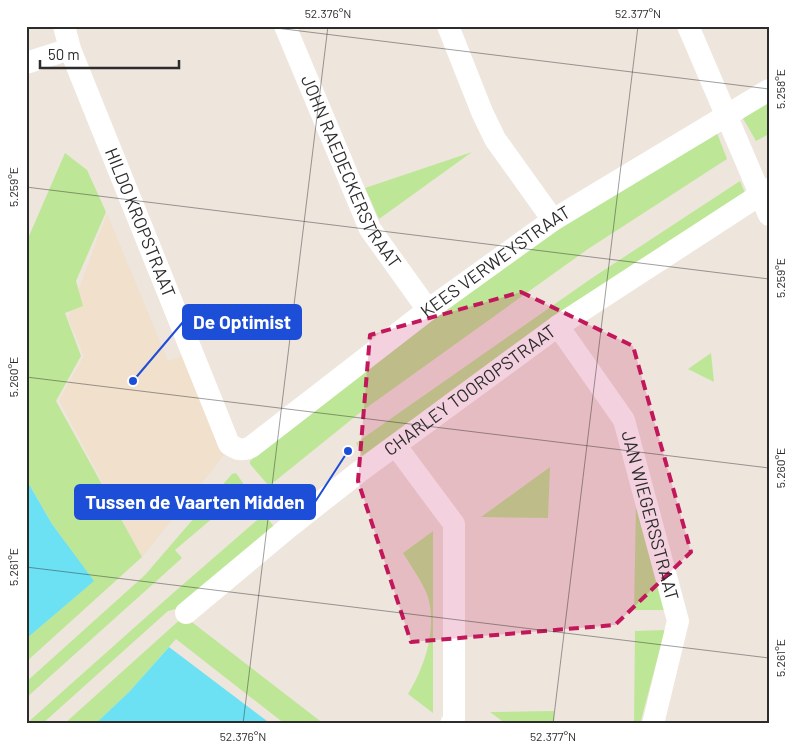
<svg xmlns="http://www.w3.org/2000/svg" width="795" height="750" viewBox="0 0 795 750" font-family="Barlow,sans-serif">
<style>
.education{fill:#f0e0cc}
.green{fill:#bde797}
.water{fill:#6ce1f4}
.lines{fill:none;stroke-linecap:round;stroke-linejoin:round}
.street{stroke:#fff;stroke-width:22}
.marked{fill:#c2185b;fill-opacity:0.2;stroke:#c2185b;stroke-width:4;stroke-dasharray:10 6;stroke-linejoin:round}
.ticks{fill:none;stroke:#2c2c2c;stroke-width:1;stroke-opacity:0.45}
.labels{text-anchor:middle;stroke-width:4;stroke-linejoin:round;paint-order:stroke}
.street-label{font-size:18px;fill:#2c2c2c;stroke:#fff}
.leader{fill:none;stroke:#1d4ed8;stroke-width:2}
.callout-dot{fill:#1d4ed8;stroke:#fff;stroke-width:2}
.callout{fill:#1d4ed8;stroke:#1d4ed8;stroke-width:2}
.callout-label{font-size:19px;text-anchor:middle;font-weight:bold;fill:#fff}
.neatline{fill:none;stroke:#2c2c2c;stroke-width:2}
.ticks-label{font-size:12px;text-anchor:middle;fill:#2c2c2c}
</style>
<rect width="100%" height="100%" fill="#eee5dd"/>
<!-- education -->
<path class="education" d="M107,214L168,361L187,354L224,455L142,557L59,400L84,356L68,318Z"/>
<!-- green -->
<path class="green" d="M769,92V134L756,141L737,108Z
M714,125L727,159L588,249L362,411L269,486L250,464V461L548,230Z
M472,152L379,219L365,188Z
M65,153L87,170L106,212L76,281L83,306L65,313L81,356L56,401L142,557L26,662V639L93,581L52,524L26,479V243Z
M740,181L745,193L363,457L356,443L592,278Z
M711,353L714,382L688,369Z
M550,467L548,518L481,517Z
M236,473L247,489L175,550L182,558L26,698V682L145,575L232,474Z
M636,504L665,610H634Z
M264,514L276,529L180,608L168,611L42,724H26L172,594Z
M433,531V713L408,694C425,667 437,629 428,597C423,583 411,566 403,553Z
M184,616L324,724H285L176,639L129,692L95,724H64Z
M665,630L640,724H634L635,631Z
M554,711V724H506L490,712Z"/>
<!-- water -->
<path class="water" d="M26,479L52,524L94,581L26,639Z
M169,647L271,724H95L129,692Z"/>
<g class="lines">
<!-- street -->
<g class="street">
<path id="s1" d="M64,26L70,49L229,444C238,450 242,451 251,447L428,310L553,220L769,90"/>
<path id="s2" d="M285,26L370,229L428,310"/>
<path d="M448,26L482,112L495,139L553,220"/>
<path d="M688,26L769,215"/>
<path d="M26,63L70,49"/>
<path id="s3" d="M558,326L624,420L678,621L653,724"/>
<path d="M396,446L454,524V719L451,724"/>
<path id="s4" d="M186,613L289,527L359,472L558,326L769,189"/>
</g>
</g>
<!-- marked area -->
<path class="marked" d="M521,292L633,346L691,552L615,625L411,642L358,481L370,335Z"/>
<!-- ticks -->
<path class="ticks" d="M260,26L769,89M26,187L769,279M26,377L769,468M26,567L769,658M243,724L328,26M553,724L638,26"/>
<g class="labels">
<!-- street labels -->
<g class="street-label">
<text dy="6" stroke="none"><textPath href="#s2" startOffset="160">JOHN RAEDECKERSTRAAT</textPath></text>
<text dy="6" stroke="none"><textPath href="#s1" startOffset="211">HILDO KROPSTRAAT</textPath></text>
<text dy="6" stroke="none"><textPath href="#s1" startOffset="780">KEES VERWEYSTRAAT</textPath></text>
<text dy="6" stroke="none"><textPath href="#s4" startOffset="361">CHARLEY TOOROPSTRAAT</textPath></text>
<text dy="6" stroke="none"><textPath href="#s3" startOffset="214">JAN WIEGERSSTRAAT</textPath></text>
</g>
</g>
<!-- callouts -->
<path class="leader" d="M133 381L183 322M348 451L315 502"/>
<g class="callout-dot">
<circle cx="133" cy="381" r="5"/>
<circle cx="348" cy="451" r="5"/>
</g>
<g class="callout">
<rect x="183" y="305" width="118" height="34" rx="5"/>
<rect x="75" y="485" width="240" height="34" rx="5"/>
</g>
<g class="callout-label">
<text x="242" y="329">De Optimist</text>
<text x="195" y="509">Tussen de Vaarten Midden</text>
</g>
<!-- border -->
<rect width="795" height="750" fill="none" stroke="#ffffff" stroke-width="55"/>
<!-- scale -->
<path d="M40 60v8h139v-8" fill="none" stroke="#2c2c2c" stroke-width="2.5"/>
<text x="48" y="60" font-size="15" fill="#2c2c2c" stroke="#ffffff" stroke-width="4" paint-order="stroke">50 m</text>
<rect x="28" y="28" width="740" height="694" class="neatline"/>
<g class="ticks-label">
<text x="328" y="18">52.376°N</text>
<text x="638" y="18">52.377°N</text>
<text transform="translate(781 89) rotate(-90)" y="4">5.258°E</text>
<text transform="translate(14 187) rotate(-90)" y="4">5.259°E</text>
<text transform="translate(781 278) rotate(-90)" y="4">5.259°E</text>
<text transform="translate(14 377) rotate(-90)" y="4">5.260°E</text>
<text transform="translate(781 468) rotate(-90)" y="4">5.260°E</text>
<text transform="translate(14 567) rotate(-90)" y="4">5.261°E</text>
<text transform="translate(781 658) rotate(-90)" y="4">5.261°E</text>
<text x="243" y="741">52.376°N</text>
<text x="553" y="741">52.377°N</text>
</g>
</svg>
